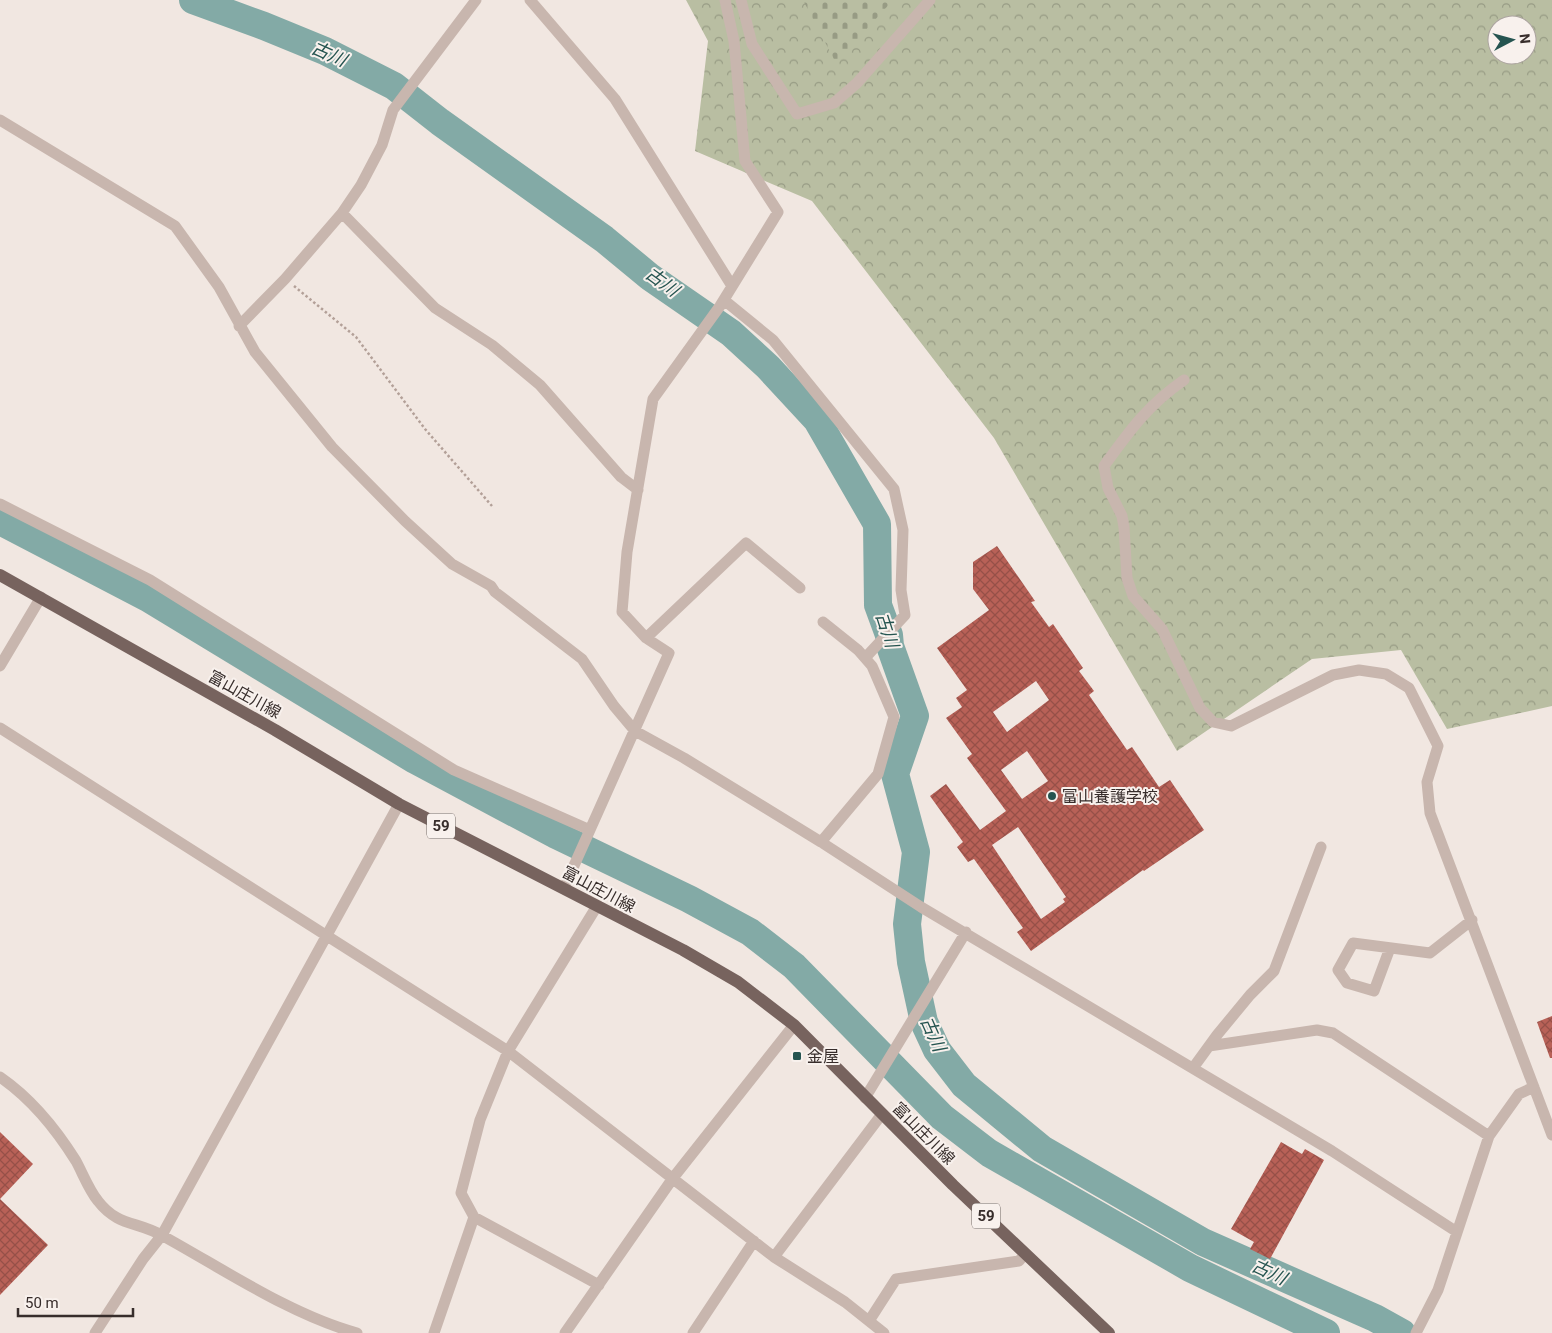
<svg xmlns="http://www.w3.org/2000/svg" width="1552" height="1333" viewBox="0 0 1552 1333" font-family="Roboto,'Noto Sans JP',sans-serif">
<style>
.forest{fill:url(#forest-crowns);fill-rule:evenodd}
.cemetery{fill:url(#cemetery-stones)}
.lines{fill:none;stroke-linecap:round;stroke-linejoin:round}
.river{stroke:#83aaa6;stroke-width:28}
.building{fill:url(#building-cross-hatch);fill-rule:evenodd}
.path{stroke:#b3a098;stroke-width:2.5;stroke-dasharray:2.5 2.5;stroke-linecap:butt}
.street{stroke:#c8b6ae;stroke-width:11}
.primary{stroke:#77635e;stroke-width:12}
.poi-dot{fill:#255450;stroke:#f8f1ed;stroke-width:2}
.labels{text-anchor:middle;stroke-width:4;stroke-linejoin:round;paint-order:stroke}
.shield{fill:#f8f1ed;stroke:#716865;stroke-width:1}
.shield-label{font-size:15px;font-weight:bold;fill:#372d2b}
.street-label{font-size:16px;fill:#372d2b;stroke:#f8f1ed}
.poi-label{font-size:16px;fill:#372d2b;stroke:#f8f1ed;text-anchor:start}
.water-label{font-size:18px;font-style:italic;fill:#255450;stroke:#f8f1ed}
</style>
<defs>
<pattern id="forest-crowns" width="20" height="18" patternUnits="userSpaceOnUse" patternTransform="scale(1.25)"><rect width="20" height="18" fill="#b9bea2"/><path d="M2 6a3 3 0 1 1 6 0M12 15a3 3 0 1 1 6 0" fill="none" stroke="#979b84"/></pattern>
<pattern id="cemetery-stones" width="16" height="16" patternUnits="userSpaceOnUse" patternTransform="scale(1.25)"><rect width="16" height="16" fill="#b9bea2"/><path d="M2 7V4a2 2 0 0 1 4 0v3zM10 15v-3a2 2 0 0 1 4 0v3z" fill="#979b84"/></pattern>
<pattern id="building-cross-hatch" width="8" height="8" patternUnits="userSpaceOnUse" patternTransform="scale(1.25)"><rect width="8" height="8" fill="#b86157"/><path d="M0 0l8 8M0 8l8-8" fill="none" stroke="#965048"/></pattern>
</defs>
<rect width="100%" height="100%" fill="#f1e7e1"/>
<!-- forest -->
<path class="forest" d="M686,0H1552V706L1447,729L1401,650L1312,659L1177,751L994,438L812,201L695,151L708,41ZM1497,25H1527V55H1497Z"/>
<!-- cemetery -->
<path class="cemetery" d="M803,0H893L836,63Z"/>
<g class="lines">
<!-- river -->
<path class="river" d="M193,0L264,26L325,51L394,86L440,122L604,239L650,277L731,333L768,367L817,420L877,524L878,605L889,635L890,646L915,716L895,774L916,852L907,924L911,962L924,1022L937,1050L964,1085L1042,1149L1203,1242L1375,1318L1402,1333
M0,521L148,598L415,760L556,835L689,899L750,932L794,966L942,1117L989,1153L1190,1268L1326,1333"/>
</g>
<!-- building -->
<path class="building" d="M997,546L1035,601L1031,602L1049,627L1053,624L1083,668L1079,671L1094,691L1089,695L1127,750L1132,747L1159,787L1170,780L1204,830L1144,871L1143,870L1031,951L1017,932L1023,928L974,859L968,862L957,847L963,842L930,796L946,784L980,830L1006,811L967,758L972,754L946,718L962,707L956,698L967,690L937,648L989,610L973,589V562ZM1036,681L1049,700L1007,732L993,712ZM1027,751L1048,781L1022,799L1001,770ZM1018,827L1066,897L1063,899L1065,902L1041,919L992,845Z
M1552,1016V1058H1550L1537,1022Z
M0,1132L33,1164L0,1199L48,1245L0,1295Z
M1281,1142L1302,1154L1305,1149L1324,1160L1270,1259L1250,1249L1254,1242L1231,1229Z"/>
<g class="lines">
<!-- path -->
<path class="path" d="M294,286L356,337L425,429L492,506"/>
<!-- street -->
<path class="street" d="M530,0L615,99L732,286
M741,0L752,44L797,114L834,103L857,83L930,0
M0,120L175,226L219,287L255,352L332,447L405,521L452,564L491,586L495,592L582,659L614,706L635,731L684,758L821,842L921,907L1332,1151L1457,1232
M342,213L435,308L492,345L540,385L621,477L638,490
M724,300L773,340L894,489L903,530L901,590L905,615L865,658
M239,326L285,279L342,213L361,185L382,145L393,110L476,0
M1184,380C1148,405 1130,430 1104,466L1108,488L1122,516L1124,527L1127,578L1133,596L1162,629L1200,708L1213,722L1231,726L1333,675L1359,670L1386,674L1409,688L1438,746L1427,782L1430,813L1552,1135
M0,504L150,580L454,770L590,830
M646,638L746,543L800,588
M0,666L41,597
M0,728L508,1051L774,1257L845,1302L884,1333
M821,842L878,774L894,717L872,666L858,650L823,622
M564,888L669,653L646,638L622,612L627,552L653,399L720,306L778,212L745,161L734,41L725,0
M1390,948L1374,991L1347,983L1338,970L1353,943L1430,953L1472,920
M1209,1046L1317,1030L1333,1033L1489,1136
M1193,1068L1217,1035L1250,995L1274,971L1321,847
M0,1077C32,1099 56,1129 76,1161C83,1174 89,1190 98,1201C118,1227 138,1221 163,1236C223,1269 291,1315 357,1333
M865,1098L966,932
M474,1217L599,1285
M774,1257L882,1114
M869,1321L896,1279L1019,1261L1025,1254
M95,1333L143,1259L162,1235L399,804
M434,1333L474,1217L461,1193L480,1120L508,1051L597,906
M565,1333L673,1178L794,1025
M693,1333L754,1241
M1416,1333L1438,1290L1489,1136L1519,1094L1534,1087"/>
<!-- primary -->
<path class="primary" d="M0,575L275,730L399,804L683,950L738,982L794,1025L953,1185L1109,1333"/>
</g>
<!-- markers -->
<g class="poi-dot">
<circle cx="1052" cy="796" r="5"/>
<rect x="792" y="1051" width="10" height="10" rx="2.5"/>
</g>
<g class="labels">
<!-- shield labels -->
<g class="shield">
<rect x="427" y="813.5" width="28" height="25" rx="4"/>
<rect x="972" y="1203.5" width="28" height="25" rx="4"/>
</g>
<g class="shield-label">
<text x="441" y="831">59</text>
<text x="986" y="1221">59</text>
</g>
<!-- street labels -->
<g class="street-label">
<text transform="translate(245 694) rotate(29)" y="6">富山庄川線</text>
<text transform="translate(599 889) rotate(28)" y="6">富山庄川線</text>
<text transform="translate(924 1133) rotate(45)" y="6">富山庄川線</text>
</g>
<!-- poi labels -->
<g class="poi-label">
<text x="1062" y="802">富山養護学校</text>
<text x="807" y="1062">金屋</text>
</g>
<!-- water labels -->
<g class="water-label">
<text transform="translate(329 54) rotate(24)" y="6">古川</text>
<text transform="translate(662 282) rotate(36)" y="6">古川</text>
<text transform="translate(887 630) rotate(72)" y="6">古川</text>
<text transform="translate(933 1034) rotate(66)" y="6">古川</text>
<text transform="translate(1269 1272) rotate(25)" y="6">古川</text>
</g>
</g>
<!-- north arrow -->
<g transform="translate(1512 40) rotate(84)"><circle r="24" fill="#f8f1ed" stroke="#aba39f"/>
<path d="M0-4L9 19L0 12L-9 19Z" fill="#255450"/>
<text y="-8" font-size="14" font-weight="bold" text-anchor="middle" fill="#372d2b">N</text>
</g>
<!-- scale -->
<path d="M18 1308v8h115v-8" fill="none" stroke="#372d2b" stroke-width="2.5"/>
<text x="25" y="1308" font-size="15" fill="#372d2b" stroke="#f8f1ed" stroke-width="4" paint-order="stroke">50 m</text>
</svg>
